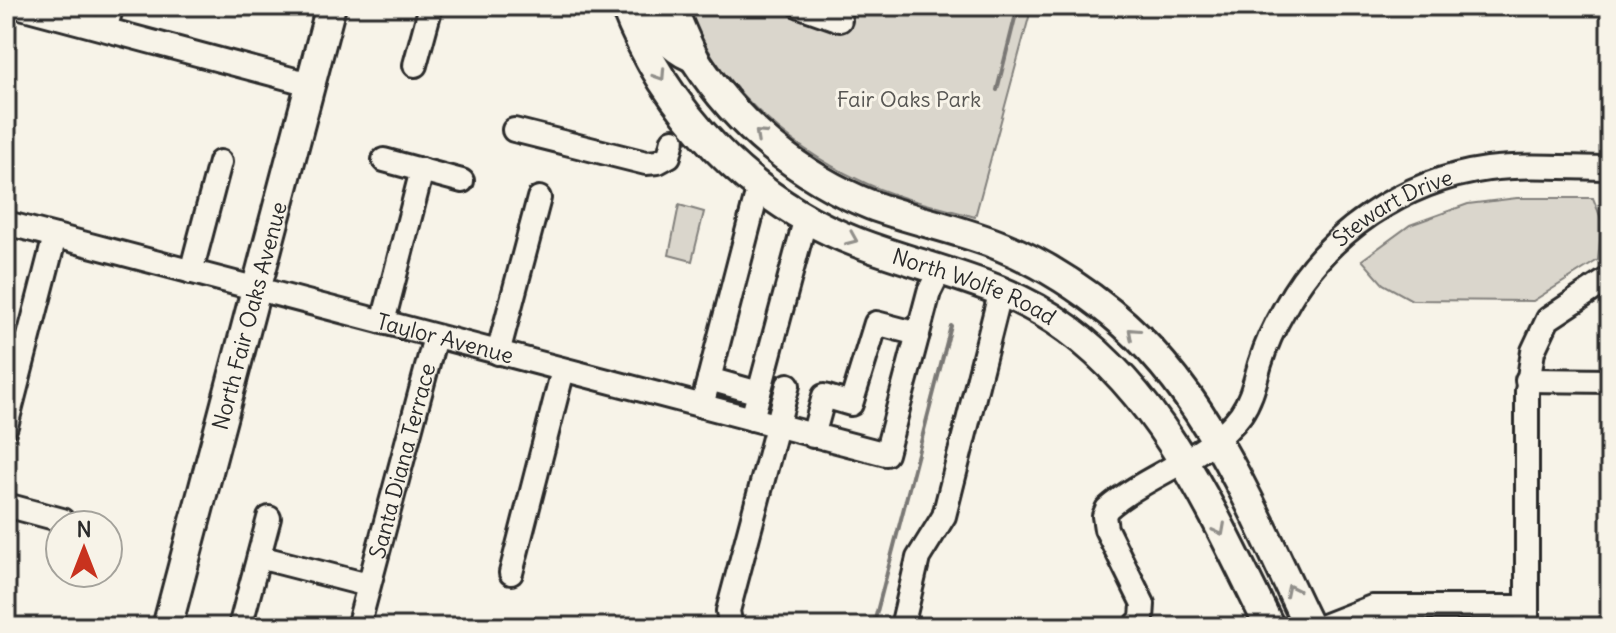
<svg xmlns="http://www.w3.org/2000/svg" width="1616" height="633" viewBox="0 0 1616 633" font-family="Delius,sans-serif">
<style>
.green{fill:#dad6cc;stroke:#82807c;stroke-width:2}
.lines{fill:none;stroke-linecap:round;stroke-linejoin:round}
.stream{stroke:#7a7874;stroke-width:4}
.minor-casing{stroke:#2b2b2b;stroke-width:28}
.major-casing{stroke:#2b2b2b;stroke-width:34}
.minor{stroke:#f7f3e8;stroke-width:22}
.major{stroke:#f7f3e8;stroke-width:28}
.oneway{stroke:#918f8a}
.labels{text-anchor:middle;stroke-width:6;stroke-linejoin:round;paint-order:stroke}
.park-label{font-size:22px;fill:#575653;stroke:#f7f3e8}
.street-label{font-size:22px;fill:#2b2b2b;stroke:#f7f3e8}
</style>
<rect width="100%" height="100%" fill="#f7f3e8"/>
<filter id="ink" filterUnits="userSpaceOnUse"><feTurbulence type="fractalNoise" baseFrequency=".0125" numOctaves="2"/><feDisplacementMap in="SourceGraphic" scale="16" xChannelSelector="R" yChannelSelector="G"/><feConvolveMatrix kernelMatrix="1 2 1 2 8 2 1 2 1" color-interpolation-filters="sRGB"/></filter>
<g filter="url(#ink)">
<!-- green -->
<path class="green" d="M687,6H1032L975,217C936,206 895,198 859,180C786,146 715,82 687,6Z
M1517,198H1593L1602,221L1598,260L1533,301L1412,300L1383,284L1362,260L1410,225L1468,204Z
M679,205L704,212L692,261L669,255Z"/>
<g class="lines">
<!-- stream -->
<path class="stream" d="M997,90L1018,6
M873,627L951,326"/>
<defs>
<g id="minor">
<path d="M17,6L310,84"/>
<path d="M800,6L840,20"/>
<path d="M105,29L112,6"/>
<path d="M415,65L431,6"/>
<path d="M514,130L646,163L658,162L669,156L673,140"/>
<path d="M384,160L462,181"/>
<path id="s1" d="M6,223L886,454L929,292L941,268"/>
<path d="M191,272L220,162"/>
<path d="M383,322L422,170"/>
<path d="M498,353L539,198"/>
<path d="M709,379L759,393"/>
<path d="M1527,380L1610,381"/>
<path d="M702,406L759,186"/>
<path d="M752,419L806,217"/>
<path d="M6,426L55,236"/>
<path d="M813,436L824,396L851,404L876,323L918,334"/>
<path d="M6,505L62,520"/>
<path d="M259,557L368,585"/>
<path d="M511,573L563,370"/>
<path d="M240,627L269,518"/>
<path id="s2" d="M358,627L435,337"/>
<path d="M731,627L728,611L788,385"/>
<path d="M902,627L918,558L944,516L1001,290"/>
<path id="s3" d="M1134,627L1142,619L1143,604L1106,529L1104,516L1107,509C1148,473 1208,459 1241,414C1252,398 1255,381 1260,364C1266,344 1275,325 1285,308C1325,233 1405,180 1488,169C1528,164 1570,168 1610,168"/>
<path d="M1321,627L1372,607H1527"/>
<path d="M1527,627V391L1533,351L1548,319L1610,278"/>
</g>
<g id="major">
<path id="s4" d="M625,6C665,111 750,201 856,242C928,270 1004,281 1068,329C1167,402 1216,520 1270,627"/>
<path d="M645,6C655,27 669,47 690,56"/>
<path d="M671,6C679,24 686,44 696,61C737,125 800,177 871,205C914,221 960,229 1003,247C1042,263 1079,287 1111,313C1209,392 1255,517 1309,627"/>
<path id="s5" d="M167,627L331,6"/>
</g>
</defs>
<!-- minor casing -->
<use href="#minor" class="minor-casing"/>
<!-- major casing -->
<use href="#major" class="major-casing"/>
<!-- minor -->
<use href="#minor" class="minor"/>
<!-- major -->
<use href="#major" class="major"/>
</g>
<!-- one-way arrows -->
<defs><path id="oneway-chevron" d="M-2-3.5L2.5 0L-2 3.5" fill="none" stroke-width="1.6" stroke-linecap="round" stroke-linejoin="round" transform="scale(2)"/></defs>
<g class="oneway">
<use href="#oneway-chevron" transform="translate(660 75) rotate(57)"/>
<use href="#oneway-chevron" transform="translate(760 135) rotate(-137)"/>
<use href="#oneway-chevron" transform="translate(852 239) rotate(23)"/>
<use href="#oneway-chevron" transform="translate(1133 333) rotate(-138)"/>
<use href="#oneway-chevron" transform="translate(1220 530) rotate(62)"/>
<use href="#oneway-chevron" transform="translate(1291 590) rotate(-116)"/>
</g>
</g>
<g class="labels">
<!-- park labels -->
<g class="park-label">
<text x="909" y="107">Fair Oaks Park</text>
</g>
<!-- street labels -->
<g class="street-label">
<text dy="8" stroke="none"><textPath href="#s3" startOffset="562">Stewart Drive</textPath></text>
<text dy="8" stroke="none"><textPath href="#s4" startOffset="466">North Wolfe Road</textPath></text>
<text dy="8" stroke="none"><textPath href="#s5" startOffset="322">North Fair Oaks Avenue</textPath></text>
<text dy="8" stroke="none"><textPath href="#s1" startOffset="454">Taylor Avenue</textPath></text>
<text dy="8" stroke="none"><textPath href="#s2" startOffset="172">Santa Diana Terrace</textPath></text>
</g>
</g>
<!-- margin -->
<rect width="1616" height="633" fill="none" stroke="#f7f3e8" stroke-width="32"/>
<rect x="16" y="16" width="1584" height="601" fill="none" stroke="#2b2b2b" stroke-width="3" filter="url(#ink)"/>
<!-- north arrow -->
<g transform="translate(84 549)"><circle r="38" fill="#f7f3e8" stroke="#a5a39c" stroke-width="2"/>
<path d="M0-6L14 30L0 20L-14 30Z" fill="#c8321e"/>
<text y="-12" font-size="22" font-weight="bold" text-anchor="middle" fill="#2b2b2b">N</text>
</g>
</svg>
